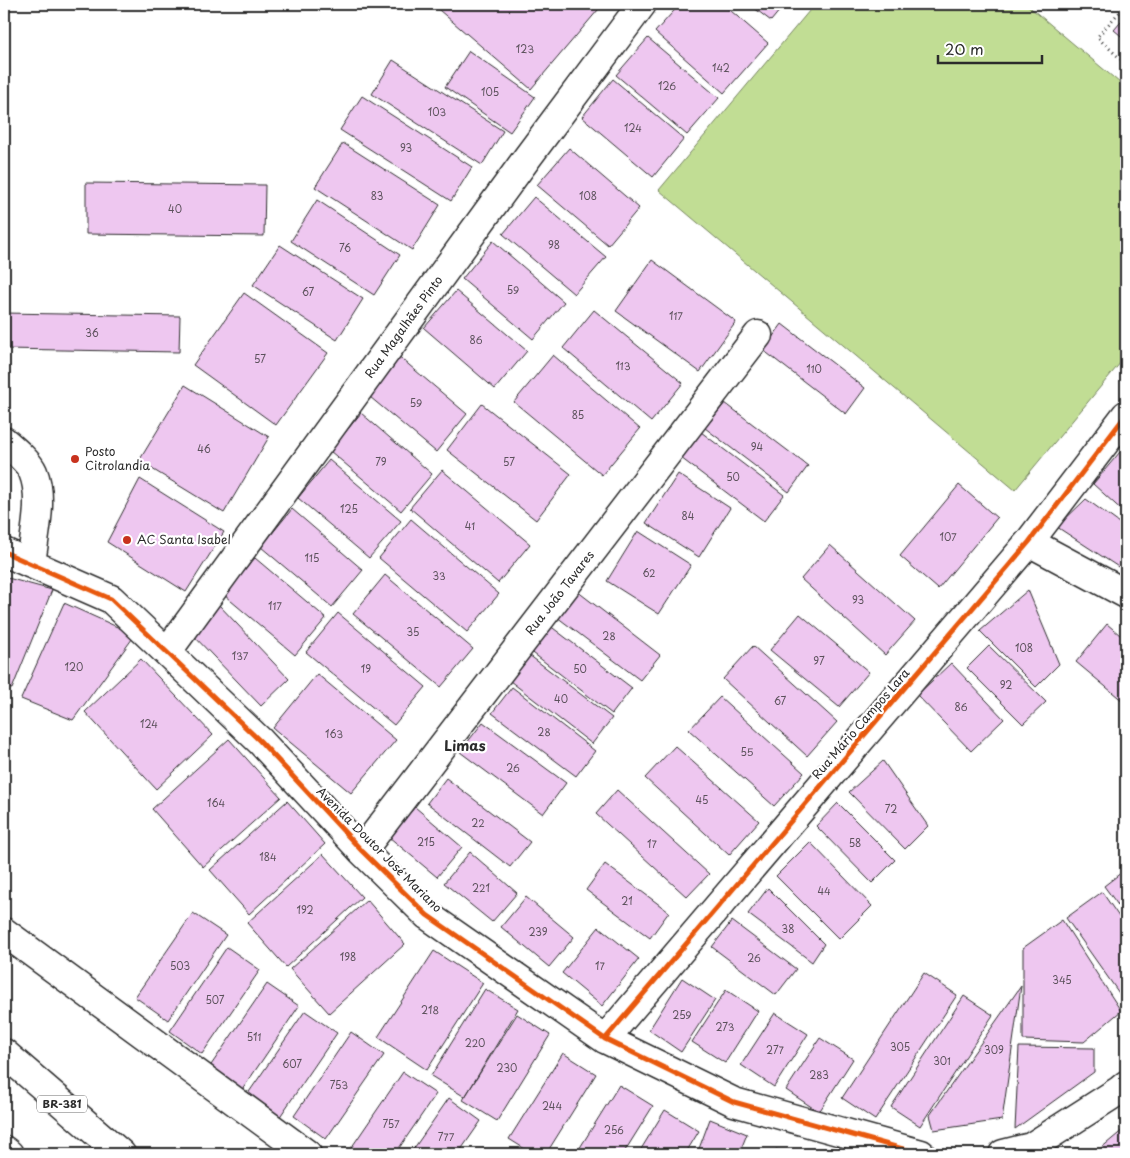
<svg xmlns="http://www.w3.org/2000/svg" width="1130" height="1158" viewBox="0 0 1130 1158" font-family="'Playpen Sans',sans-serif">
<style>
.green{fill:#c1dd94;stroke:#768460}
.building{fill:#eec7f0;stroke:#2b2b2b}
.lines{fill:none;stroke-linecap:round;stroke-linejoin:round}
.minor-casing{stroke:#2b2b2b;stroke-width:31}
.highway-casing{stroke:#2b2b2b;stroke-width:31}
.path{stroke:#2b2b2b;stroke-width:3;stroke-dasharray:1 4;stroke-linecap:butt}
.minor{stroke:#fff;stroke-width:28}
.highway{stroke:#fff;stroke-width:28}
.cycleway-casing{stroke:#fff;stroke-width:8}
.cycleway{stroke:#e8590c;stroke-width:5}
.poi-dot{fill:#c8321e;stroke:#fff;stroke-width:2}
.labels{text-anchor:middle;stroke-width:4.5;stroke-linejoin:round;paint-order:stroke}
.number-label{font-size:10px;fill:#5c525c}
.shield{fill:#fff;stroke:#6b6b6b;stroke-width:1}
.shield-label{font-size:11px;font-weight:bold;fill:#2b2b2b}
.street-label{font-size:12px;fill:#2b2b2b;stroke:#fff}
.poi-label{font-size:12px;fill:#2b2b2b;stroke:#fff;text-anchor:start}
.neighbourhood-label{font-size:14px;font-weight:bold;fill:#2b2b2b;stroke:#fff}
</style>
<rect width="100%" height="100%" fill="#fff"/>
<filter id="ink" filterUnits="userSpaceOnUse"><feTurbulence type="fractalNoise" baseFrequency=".02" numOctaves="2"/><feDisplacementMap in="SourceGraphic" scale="10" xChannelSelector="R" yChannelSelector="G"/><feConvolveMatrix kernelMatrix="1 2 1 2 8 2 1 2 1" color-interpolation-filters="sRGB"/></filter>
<g filter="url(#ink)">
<!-- green -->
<path class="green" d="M815,4H1026L1126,88V356L1015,490L659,190Z"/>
<!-- building -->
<path class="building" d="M432,4H591L598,10L531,89Z
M680,4H723L768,43L724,93L655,32Z
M749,4H785L771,21Z
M1126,16V40L1114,30Z
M648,38L719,98L687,135L616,75Z
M469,51L535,97L510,132L445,87Z
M393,60L503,131L482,165L372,94Z
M613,79L684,139L653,177L582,117Z
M362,96L472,167L451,201L340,130Z
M343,143L440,205L412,250L315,187Z
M569,148L639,208L608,245L537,185Z
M86,183L265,185L264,236L86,234Z
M534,197L606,257L574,294L503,234Z
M317,200L400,255L374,295L291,241Z
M493,241L564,302L533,339L462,279Z
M280,245L363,299L337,340L253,285Z
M652,260L736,322L700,372L616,311Z
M456,291L527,351L495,389L424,328Z
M244,293L328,353L276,425L193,365Z
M594,310L683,383L651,422L563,348Z
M4,313L180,316L179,352L4,349Z
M782,324L865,388L846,414L763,350Z
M396,354L467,414L436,452L364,392Z
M553,355L640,429L602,475L514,402Z
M185,385L269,437L224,513L139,461Z
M725,403L808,466L789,492L705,428Z
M482,404L571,474L536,520L447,450Z
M361,413L432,474L401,511L330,451Z
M701,432L784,495L764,521L681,458Z
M1120,452L1126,458V514L1093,484Z
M329,460L401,521L369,558L298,498Z
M442,470L530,544L498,583L410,508Z
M678,474L730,508L699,557L646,523Z
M140,479L224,532L186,592L107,542Z
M959,485L997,518L938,589L900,556Z
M1086,499L1126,528V572L1057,527Z
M292,509L363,570L332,607L261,547Z
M411,519L499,594L467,632L379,558Z
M638,531L691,565L659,614L607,581Z
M830,545L915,621L885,655L801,579Z
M255,558L326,618L295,655L224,595Z
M385,575L473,649L441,687L353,614Z
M4,577L52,590L12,689L4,687Z
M1028,590L1059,664L1036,687L980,631Z
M577,591L660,655L640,680L557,617Z
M64,603L135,635L73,720L21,699Z
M219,605L289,679L261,706L191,633Z
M338,613L426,687L394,725L306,652Z
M800,614L869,672L839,707L770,650Z
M1107,624L1126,640V699L1124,702L1076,662Z
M549,625L632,688L612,714L529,650Z
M753,646L837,722L807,756L723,679Z
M989,646L1046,702L1023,724L967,668Z
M529,655L612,718L592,744L510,681Z
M141,659L213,735L156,789L85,712Z
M951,663L1004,719L971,751L917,695Z
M317,674L396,740L351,793L273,728Z
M512,687L595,751L576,776L492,713Z
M720,697L804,773L774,806L689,730Z
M483,722L566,783L543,814L460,752Z
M229,739L281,797L203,867L152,809Z
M675,746L759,821L729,855L645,778Z
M883,761L928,826L905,849L849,792Z
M446,778L530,842L510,867L427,803Z
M617,790L709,874L687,897L596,814Z
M287,801L325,844L249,914L210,870Z
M838,803L895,860L872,883L816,826Z
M415,807L462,847L437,877L389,837Z
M810,842L872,906L839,939L776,876Z
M470,852L517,893L492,922L444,883Z
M323,854L362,897L286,967L247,923Z
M605,864L669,912L650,938L586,890Z
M1126,869V916L1104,886Z
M768,888L824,944L812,962L748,914Z
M1102,892L1126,927V1003L1066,918Z
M526,897L574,937L549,967L501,927Z
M367,900L405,944L329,1013L290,969Z
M193,913L226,935L168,1020L135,997Z
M1062,920L1121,1011L1084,1042L1023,1040V948Z
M732,921L796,969L776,995L712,947Z
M599,927L639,959L602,1006L562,973Z
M227,947L260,970L202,1054L170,1031Z
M434,951L483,983L427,1070L378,1037Z
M924,973L957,995L875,1120L842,1098Z
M682,978L715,1000L681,1052L649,1030Z
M267,984L299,1006L242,1090L209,1068Z
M1021,986L1002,1120L934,1130L930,1115Z
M485,989L518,1009L465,1097L431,1076Z
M726,990L758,1011L725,1063L692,1042Z
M964,996L993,1015L920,1126L891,1107Z
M305,1011L337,1033L279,1118L247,1095Z
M775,1013L808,1034L774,1087L741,1065Z
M517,1014L550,1035L497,1121L463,1100Z
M351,1032L384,1055L326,1139L294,1116Z
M820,1038L853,1059L819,1112L786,1090Z
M1019,1047L1094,1048V1072L1015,1129Z
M563,1053L596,1074L546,1154H533L509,1139Z
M403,1072L436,1094L395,1154H347Z
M619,1085L653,1106L623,1154H576Z
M449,1098L481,1121L458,1154H410Z
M665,1110L699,1131L685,1154H638Z
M710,1119L747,1134L739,1154H697Z
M1124,1129L1126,1131V1154H1104L1100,1149Z
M776,1149L791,1154H774Z"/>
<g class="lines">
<defs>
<path id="minor" d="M4,441C12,448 29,462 33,472C44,498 34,536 31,564
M1029,542L1126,594
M4,552L111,599L260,741L362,851L427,915L605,1039L734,1102L921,1154
M167,652L527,158L642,4
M362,851L758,335
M605,1039L1029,542L1126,415
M1003,1154L1031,1147L1120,1090L1126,1085"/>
<path id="highway" d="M4,932L307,1154
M4,1053L121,1154
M4,1150L9,1154"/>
</defs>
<!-- minor casing -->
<use href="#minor" class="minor-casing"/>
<!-- highway casing -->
<use href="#highway" class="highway-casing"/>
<!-- path -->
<path class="path" d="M1126,5L1097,37L1126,64"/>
<!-- minor -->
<use href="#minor" class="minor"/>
<!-- highway -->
<use href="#highway" class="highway"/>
<defs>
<path id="cycleway" d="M4,552L111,599L260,741L362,851L427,915L605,1039L734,1102L921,1154
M605,1039L1029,542L1126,415"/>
</defs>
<!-- cycleway casing -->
<use href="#cycleway" class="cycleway-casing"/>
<!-- cycleway -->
<use href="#cycleway" class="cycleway"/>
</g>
</g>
<!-- markers -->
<g class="poi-dot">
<circle cx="75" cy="459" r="5"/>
<circle cx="127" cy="540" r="5"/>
</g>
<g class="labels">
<!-- number labels -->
<g class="number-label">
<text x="525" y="53">123</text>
<text x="721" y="72">142</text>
<text x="667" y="90">126</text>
<text x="490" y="96">105</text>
<text x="437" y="116">103</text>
<text x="633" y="132">124</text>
<text x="406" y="152">93</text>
<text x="377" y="200">83</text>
<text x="588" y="200">108</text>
<text x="175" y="213">40</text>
<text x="554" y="249">98</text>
<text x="345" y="252">76</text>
<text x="513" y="294">59</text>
<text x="308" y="296">67</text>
<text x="676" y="320">117</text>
<text x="92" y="337">36</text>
<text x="476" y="344">86</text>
<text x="260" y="363">57</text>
<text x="623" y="370">113</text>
<text x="814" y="373">110</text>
<text x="416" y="407">59</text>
<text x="578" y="419">85</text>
<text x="757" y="451">94</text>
<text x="204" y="453">46</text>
<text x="381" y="466">79</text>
<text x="509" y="466">57</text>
<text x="733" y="481">50</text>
<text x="349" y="513">125</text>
<text x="688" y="520">84</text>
<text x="470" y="530">41</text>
<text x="948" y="541">107</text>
<text x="312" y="562">115</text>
<text x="649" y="577">62</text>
<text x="439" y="580">33</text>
<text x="858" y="604">93</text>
<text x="275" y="610">117</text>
<text x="413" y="636">35</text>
<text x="609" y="640">28</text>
<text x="1024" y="652">108</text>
<text x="240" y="660">137</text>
<text x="819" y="665">97</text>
<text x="74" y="671">120</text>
<text x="366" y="673">19</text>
<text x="580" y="673">50</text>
<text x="1006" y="689">92</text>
<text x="561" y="703">40</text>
<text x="780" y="705">67</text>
<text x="961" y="711">86</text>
<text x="149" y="728">124</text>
<text x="544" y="736">28</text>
<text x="334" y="738">163</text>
<text x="747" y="756">55</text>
<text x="513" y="772">26</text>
<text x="702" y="804">45</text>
<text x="216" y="807">164</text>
<text x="891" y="813">72</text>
<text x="478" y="827">22</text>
<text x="426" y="846">215</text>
<text x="855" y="847">58</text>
<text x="652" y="848">17</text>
<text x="268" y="861">184</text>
<text x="481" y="892">221</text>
<text x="824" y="895">44</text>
<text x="627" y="905">21</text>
<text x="305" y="914">192</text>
<text x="788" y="933">38</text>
<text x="538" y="936">239</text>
<text x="348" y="961">198</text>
<text x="754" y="962">26</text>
<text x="180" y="970">503</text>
<text x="600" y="970">17</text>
<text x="1062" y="984">345</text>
<text x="215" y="1004">507</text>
<text x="430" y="1014">218</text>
<text x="682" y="1019">259</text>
<text x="725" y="1031">273</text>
<text x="254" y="1041">511</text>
<text x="475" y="1047">220</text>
<text x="900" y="1051">305</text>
<text x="775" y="1054">277</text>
<text x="994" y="1054">309</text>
<text x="942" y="1065">301</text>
<text x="292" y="1068">607</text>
<text x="507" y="1072">230</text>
<text x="819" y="1079">283</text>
<text x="339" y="1089">753</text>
<text x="552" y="1110">244</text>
<text x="391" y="1128">757</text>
<text x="614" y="1134">256</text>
<text x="446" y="1141">777</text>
</g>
<!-- shield labels -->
<rect class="shield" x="37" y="1095.5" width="50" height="17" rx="4"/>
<g class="shield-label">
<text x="62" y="1108">BR-381</text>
</g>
<!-- street labels -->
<g class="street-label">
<text transform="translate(404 327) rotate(-54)" y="4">Rua Magalhães Pinto</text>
<text transform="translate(560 593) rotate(-52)" y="4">Rua João Tavares</text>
<text transform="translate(861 724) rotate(-49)" y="4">Rua Mário Campos Lara</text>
<text transform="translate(379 850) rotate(45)" y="4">Avenida Doutor José Mariano</text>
</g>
<!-- poi labels -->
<g class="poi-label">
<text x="85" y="456">Posto<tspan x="85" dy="14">Citrolandia</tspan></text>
<text x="137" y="544">AC Santa Isabel</text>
</g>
<!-- neighbourhood labels -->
<g class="neighbourhood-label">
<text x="465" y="751">Limas</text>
</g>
</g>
<!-- margin -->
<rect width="1130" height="1158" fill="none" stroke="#fff" stroke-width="20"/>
<rect x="10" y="10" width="1110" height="1138" fill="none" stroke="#2b2b2b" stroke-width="2" filter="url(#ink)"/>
<!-- scale -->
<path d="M938 55v8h104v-8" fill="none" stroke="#2b2b2b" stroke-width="2.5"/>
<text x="945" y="55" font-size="15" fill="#2b2b2b" stroke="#ffffff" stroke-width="4" paint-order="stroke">20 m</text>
</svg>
